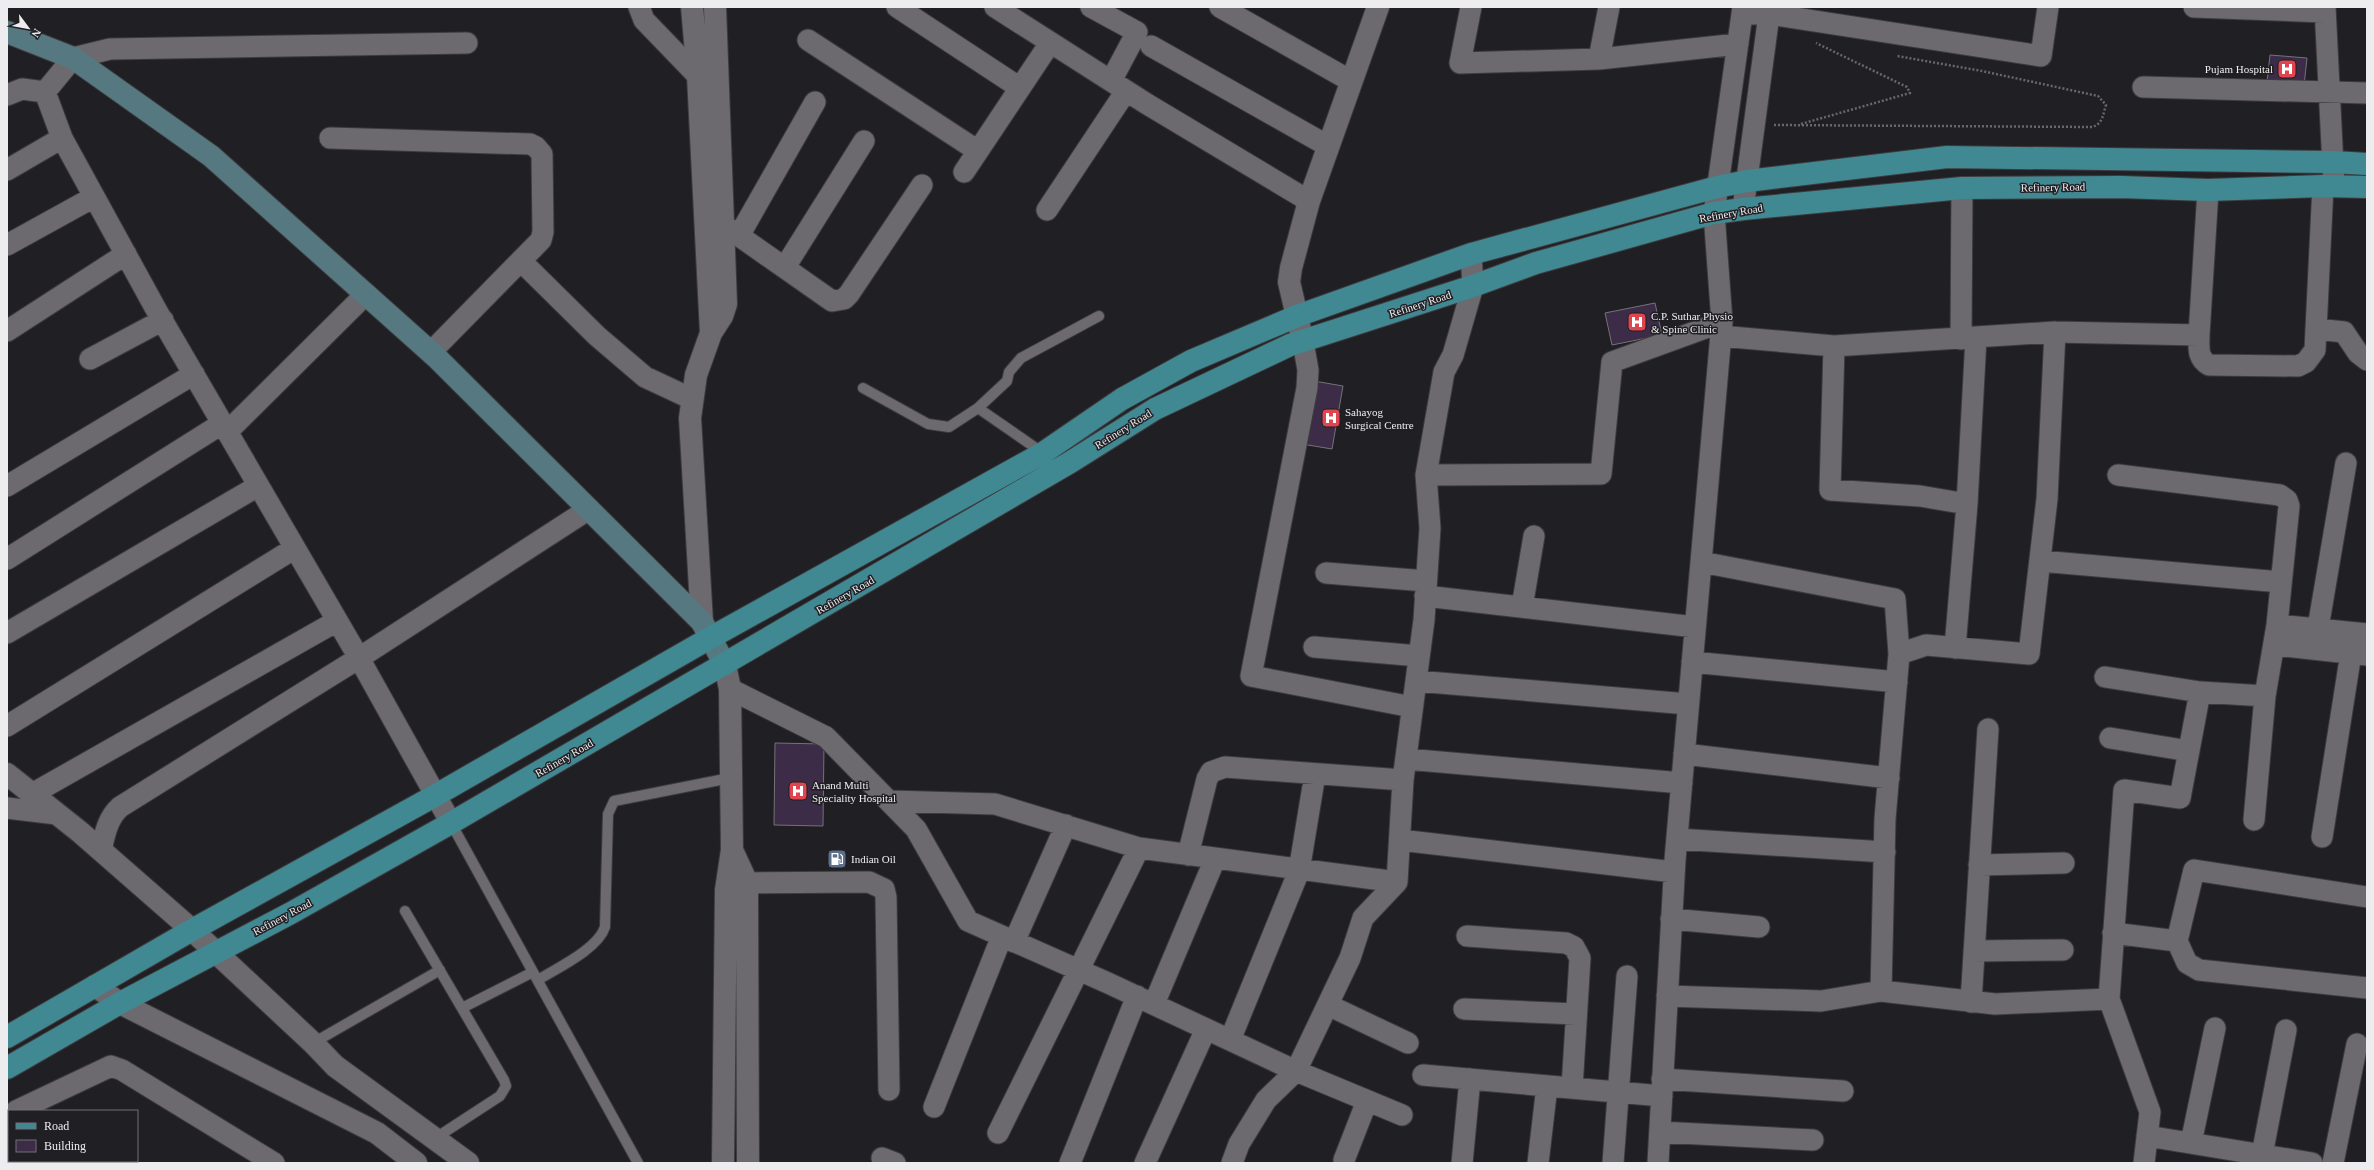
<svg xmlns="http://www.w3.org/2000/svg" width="2374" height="1170" viewBox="0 0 2374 1170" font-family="Georgia,serif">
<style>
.building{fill:#3c2c47;stroke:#757277}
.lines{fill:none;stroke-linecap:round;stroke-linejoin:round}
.service-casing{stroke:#3c3b3e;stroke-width:12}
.minor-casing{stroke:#3c3b3e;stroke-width:23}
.tertiary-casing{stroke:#3c3b3e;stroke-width:24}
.secondary-casing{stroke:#3c3b3e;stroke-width:24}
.primary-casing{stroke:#3c3b3e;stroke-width:24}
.path{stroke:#68676a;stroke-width:2.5;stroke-dasharray:2 2;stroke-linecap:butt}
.service{stroke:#6c6a6f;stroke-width:10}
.minor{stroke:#6c6a6f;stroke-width:21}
.tertiary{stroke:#6c6a6f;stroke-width:22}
.secondary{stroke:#567981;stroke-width:22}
.primary{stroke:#408993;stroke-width:22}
.labels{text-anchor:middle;stroke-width:3;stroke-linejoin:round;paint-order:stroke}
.poi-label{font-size:11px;fill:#edecef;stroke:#201f23;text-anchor:start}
.street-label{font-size:11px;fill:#edecef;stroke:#201f23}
</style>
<rect width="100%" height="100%" fill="#201f23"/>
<!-- building -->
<path class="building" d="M2270,55L2307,58L2304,86L2267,82Z
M1655,303L1662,335L1612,345L1605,313Z
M1314,381L1343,386L1332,449L1302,444Z
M775,743L824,744L823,826L774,825Z
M9,1134V1159L7,1154V1135Z
M10,1161H59L60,1163H11Z"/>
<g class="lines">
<defs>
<path id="service" d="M863,388L928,424L949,427L978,408L1043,453
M978,408L1007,381L1009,372L1021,358L1099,316
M451,823L638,1163
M405,911L504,1080L506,1086L500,1096L434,1139
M538,980C557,968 598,949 605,927L608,814L614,801L730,778
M462,1008L533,972
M313,1043L440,970"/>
<path id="minor" d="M639,7L644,20L698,76
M897,7L1020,88
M995,7L1147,104L1309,201
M1091,7L1137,32L1111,81
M1220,7L1351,81
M1471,7L1460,63L1599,59
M1609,7L1599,59L1738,44
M2194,7L2324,12
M2325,7L2334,186
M1742,14H1769L2041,56L2048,7
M808,40L978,151
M1151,46L1328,146
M2143,87L2367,93
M7,95L22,89L45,92
M330,138L530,144L536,147L542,154L543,232L541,240L431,352
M7,170L62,138
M964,172L1050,43
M1743,209L1770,7
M1047,210L1126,91
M725,226L832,301L844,299L849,294L922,185
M740,234L815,102
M7,245L94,197
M521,261L597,336L645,377L692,399
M785,267L864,141
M2316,329L2344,332L2358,353L2367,360
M7,331L126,254
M2055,332L2047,499L2029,654L1926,645L1899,654L1885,819L1881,991L1995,1004L2109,999L2150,1112L2144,1163
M2199,335C2199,348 2197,358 2209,365L2298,366L2306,362L2315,350L2323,186
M1720,336L1834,346
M1961,339L1962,188
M1303,342L1308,370L1307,388L1251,676L1412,707
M90,359L163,320
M227,432L366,294
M1426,475L1601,474L1612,362L1722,322
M7,486L194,374
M1967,504L1920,496L1830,490L1834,346L2055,332L2199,335L2208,190
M7,559L223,423
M2040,561L2281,582
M1701,562L1895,599L1899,654
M1326,573L1426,581
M1425,596L1695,627
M1522,607L1534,536
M2277,625L2367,634
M2318,628L2346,463
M7,633L258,486
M2274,645L2367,655
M1314,647L1419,656
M1955,648L1967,504L1976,338
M1692,662L1897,682
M2105,677L2200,692
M1416,681L1688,704
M730,689L826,737L916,829L968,921L1108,983L1296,1071L1402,1115
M7,726L295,548
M2110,738L2189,751
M1684,754L1889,778
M1406,759L1682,783
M32,794L337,621
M890,801L995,804L1139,848L1397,882
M7,808L57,814
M2254,820L2265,696
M451,823L359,658L158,313L62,138L45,92L73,58L110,49L467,43
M2322,837L2351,653
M1677,839L1885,852
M1400,840L1674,872
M101,850C105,834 107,819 120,807L359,658L589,509
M1188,855L1207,779L1211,772L1225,767L1403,780
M1979,865L2064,863
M746,883L869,882L884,889L886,897L889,1090
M1671,919L1759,927
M2113,933L2177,941L2194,870L2367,897
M1467,936L1566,943L1574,947L1580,958L1572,1088
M2177,941L2187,963L2199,970L2367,988
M1014,942L1066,825
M1974,951L2063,950
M1667,996L1821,1001L1881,991
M2109,999L2124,790L2180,798L2200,692L2265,696L2277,625L2289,506L2287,500L2280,495L2118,475
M1971,1002L1988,729
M1154,1004L1215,859
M1328,1005L1408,1043
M1464,1009L1576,1014
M1230,1040L1299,871L1315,774
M1423,1075L1662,1096
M1662,1079L1843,1091
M934,1107L1002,936
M16,1111L111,1066L122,1070L274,1163
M1660,1132L1813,1140
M998,1133L1139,848
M2147,1136L2312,1163
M2191,1143L2215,1028
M2262,1155L2286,1030
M882,1158L895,1163
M1344,1160L1367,1101
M1070,1163L1137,996
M1145,1163L1206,1029
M1232,1163L1239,1144L1266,1100L1296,1071L1350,958L1363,918L1397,882L1403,780L1424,620L1430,528L1426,475L1444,372L1453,355L1473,286L1471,254
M1462,1163L1470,1079
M1538,1163L1547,1086
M1613,1163L1627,976
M1658,1163L1675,860L1722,322L1714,213L1743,7
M2333,1163L2357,1044"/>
<path id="tertiary" d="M692,7L698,76L711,333
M1303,342L1289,282L1291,268L1309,201L1378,7
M702,622L690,418L696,375L711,333L722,316L726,304L715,7
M7,774L80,832L192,930L313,1043L335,1066L468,1163
M732,850L744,876L747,890L748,1163
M95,986L120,1003L377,1133L416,1163
M723,1163L726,890L732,850L730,689L725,665"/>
<path id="secondary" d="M7,32L73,58L211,156L436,357L702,622L725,665"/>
<path id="primary" d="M7,1037L192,930L436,795L710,638L1043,453L1122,399L1191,361L1297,316L1471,254L1717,187L1747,181L1947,157L2333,162L2367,164
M7,1068L120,1003L291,913L451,823L1069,463L1155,409L1290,345L1473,286L1536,263L1714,213L1743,209L1962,188L2121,187L2208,190L2323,186L2367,187"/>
</defs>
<!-- service casing -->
<use href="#service" class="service-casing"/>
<!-- minor casing -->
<use href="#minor" class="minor-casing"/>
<!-- tertiary casing -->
<use href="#tertiary" class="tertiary-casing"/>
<!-- secondary casing -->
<use href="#secondary" class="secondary-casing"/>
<!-- primary casing -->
<use href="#primary" class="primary-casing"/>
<!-- path -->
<path class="path" d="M1801,124L1910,93L1907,87L1816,43
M1774,125L2092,127C2103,124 2103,114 2106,105L2098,96L1982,71L1897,56"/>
<!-- service -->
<use href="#service" class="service"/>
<!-- minor -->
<use href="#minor" class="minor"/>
<!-- tertiary -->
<use href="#tertiary" class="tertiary"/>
<!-- secondary -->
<use href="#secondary" class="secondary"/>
<!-- primary -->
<use href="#primary" class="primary"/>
</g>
<!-- icons -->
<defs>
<symbol id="hospital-square" viewBox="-11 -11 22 22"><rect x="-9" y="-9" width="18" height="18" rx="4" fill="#e0444e" stroke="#201f23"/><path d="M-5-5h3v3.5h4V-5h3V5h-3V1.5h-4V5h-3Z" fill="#fff"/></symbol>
<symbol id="fuel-square" viewBox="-11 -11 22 22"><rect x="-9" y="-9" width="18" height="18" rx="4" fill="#5c6f8a" stroke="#201f23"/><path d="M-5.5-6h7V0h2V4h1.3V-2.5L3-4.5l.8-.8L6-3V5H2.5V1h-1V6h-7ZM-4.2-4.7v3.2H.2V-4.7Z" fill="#fff"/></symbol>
</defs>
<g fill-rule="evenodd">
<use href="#hospital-square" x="2276" y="58" width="22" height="22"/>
<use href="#hospital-square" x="1626" y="311" width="22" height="22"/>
<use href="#hospital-square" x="1320" y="407" width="22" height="22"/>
<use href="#hospital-square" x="787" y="780" width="22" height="22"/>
<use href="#fuel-square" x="826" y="848" width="22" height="22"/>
</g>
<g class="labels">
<!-- poi labels -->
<g class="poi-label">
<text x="2273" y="73" text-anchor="end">Pujam Hospital</text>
<text x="1651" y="320">C.P. Suthar Physio<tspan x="1651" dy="13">&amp; Spine Clinic</tspan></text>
<text x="1345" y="416">Sahayog<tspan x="1345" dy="13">Surgical Centre</tspan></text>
<text x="812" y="789">Anand Multi<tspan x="812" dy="13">Speciality Hospital</tspan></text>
<text x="851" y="863">Indian Oil</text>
</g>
<!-- street labels -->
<g class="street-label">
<text transform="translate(2053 187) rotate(-1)" y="4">Refinery Road</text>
<text transform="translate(1731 213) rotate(-10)" y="4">Refinery Road</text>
<text transform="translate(1420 304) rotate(-18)" y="4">Refinery Road</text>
<text transform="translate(1123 429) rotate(-32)" y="4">Refinery Road</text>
<text transform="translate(845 595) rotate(-30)" y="4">Refinery Road</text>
<text transform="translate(564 758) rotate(-30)" y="4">Refinery Road</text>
<text transform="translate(282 917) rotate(-28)" y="4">Refinery Road</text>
</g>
</g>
<!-- border -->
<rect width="2374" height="1170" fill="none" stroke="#edecef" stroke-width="16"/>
<!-- legend -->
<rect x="8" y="1110" width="130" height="52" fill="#201f23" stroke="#727175"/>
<rect x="16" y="1123" width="20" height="6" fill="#408993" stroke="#727175"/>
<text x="44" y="1130" font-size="12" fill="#edecef">Road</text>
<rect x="16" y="1140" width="20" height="12" fill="#3c2c47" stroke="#727175"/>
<text x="44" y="1150" font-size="12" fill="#edecef">Building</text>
<!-- north arrow -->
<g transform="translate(28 28) rotate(122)" stroke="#201f23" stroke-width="3" paint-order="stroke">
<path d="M0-3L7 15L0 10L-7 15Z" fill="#edecef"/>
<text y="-6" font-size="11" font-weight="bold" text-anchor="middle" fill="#edecef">N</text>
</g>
</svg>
